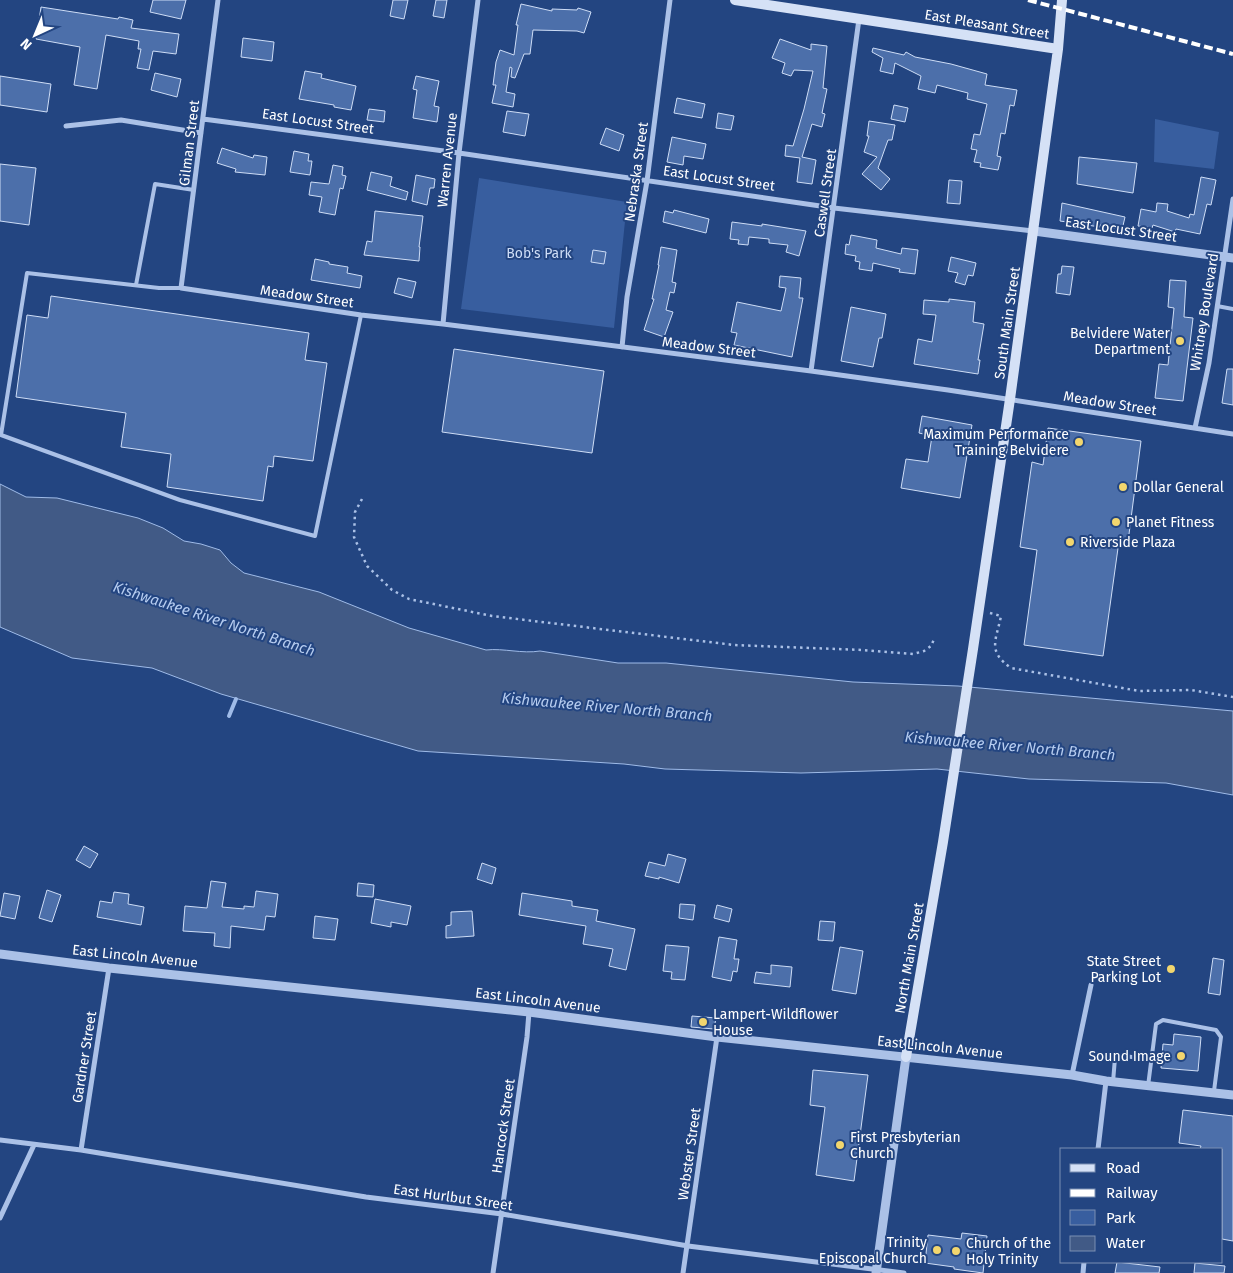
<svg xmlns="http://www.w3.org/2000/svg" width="1233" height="1273" viewBox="0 0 1233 1273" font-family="'Fira Sans',sans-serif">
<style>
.green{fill:#385e9f}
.water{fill:#415a86;stroke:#9fbbe8}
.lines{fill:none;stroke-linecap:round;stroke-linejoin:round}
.stream{stroke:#9fbbe8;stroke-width:4}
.building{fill:#4c6faa;stroke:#ceddf6}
.path{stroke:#abc1e7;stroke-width:2.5;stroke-dasharray:2.5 4;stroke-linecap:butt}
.service{stroke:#abc1e7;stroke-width:4}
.minor{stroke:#abc1e7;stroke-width:5}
.tertiary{stroke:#abc1e7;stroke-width:9}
.secondary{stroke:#d5e1f6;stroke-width:10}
.rail{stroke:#fff;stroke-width:4;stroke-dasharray:9 4;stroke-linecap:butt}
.poi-dot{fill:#f2d66e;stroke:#234581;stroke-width:2}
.labels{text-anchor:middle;stroke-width:4;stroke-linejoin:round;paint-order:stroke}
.street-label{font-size:14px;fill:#fff;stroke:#234581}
.park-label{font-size:14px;fill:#ceddf6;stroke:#234581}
.poi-label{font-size:14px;fill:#fff;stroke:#234581;text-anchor:start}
.water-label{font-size:15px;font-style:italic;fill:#b6ccef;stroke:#234581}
</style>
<rect width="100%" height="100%" fill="#234581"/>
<!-- green -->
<path class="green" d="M1155,119L1219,132L1214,169L1154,162Z
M479,178L627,202L614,328L461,309Z"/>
<!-- water -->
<path class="water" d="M0,484L26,497L57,498L138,518L163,528L184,541L201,544L220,550L231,563L244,573L319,592L409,628L486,650C504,648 522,654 540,651L618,663H666L853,682L958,686L1233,711V795L1166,783L1029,779L937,769L801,773L665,769L624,764L418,751L221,694L152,668L72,658L0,627Z"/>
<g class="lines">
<!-- stream -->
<path class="stream" d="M229,716L236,699"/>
</g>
<!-- building -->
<path class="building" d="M153,0H186L181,19L150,12Z
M393,0H408L404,19L390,16Z
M436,0H447L444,18L433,16Z
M521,4L552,11V9L577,10L578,8L591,12L584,33L577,31L533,30L530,54H524L515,78L511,77L512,68L510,67L506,92L515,94L513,107L492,103L496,85H493L496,62L500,50L514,55L518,25H516Z
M41,7L118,19L119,17L133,20L131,28L179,34L176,54L153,51L149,70L137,68L141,49H138L139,41L106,35L97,89L74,85L80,47L36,39Z
M243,38L274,42L272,61L241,57Z
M780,39L811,50V44L827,46L823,88L827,89L822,113L825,114L822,127L812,124L802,157L816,160L812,184L797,182L800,158L785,156L786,145L793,146L804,109L813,71L794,70L791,76L782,73L785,63L772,58Z
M873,48L904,55L906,52L915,57L951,64L987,74L985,85L1017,90L1014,106L1010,105L1005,134L1001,133L997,156L1001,157L998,170L980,167L981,163L974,162L977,150L971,149L974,134L980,135L987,104L967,99L968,93L937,85L935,93L918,89L921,76L895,63L893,74L880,71L883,58L872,52Z
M305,71L322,74L321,78L356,86L351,110L334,107V105L299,99Z
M155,73L181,79L177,97L151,90Z
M0,76L51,84L47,112L0,105Z
M416,76L439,81L434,106L439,107L437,122L413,118L417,90L413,89Z
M677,98L705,104L702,118L674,113Z
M894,105L908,108L905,122L891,119Z
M369,109L385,111L384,122L367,120Z
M507,111L529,114L525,136L503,132Z
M718,113L734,116L731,130L716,128Z
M869,121L895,125L892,140H888L878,168L890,179L881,190L862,174L877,157L864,152L869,136H867Z
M606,128L624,135L619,151L600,144Z
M672,137L706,144L703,159L684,156L683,165L667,162Z
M222,148L253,158L254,155L267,157L265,175L235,172L236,169L217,163Z
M294,151L309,154L308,161H312L310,175L290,172Z
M1079,157L1137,163L1133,193L1077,184Z
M0,164L36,168L29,225L0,221Z
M333,165L343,167L342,175L346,176L343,189L340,188L335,215L319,212L322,197L309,195L311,182L329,184Z
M371,172L392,177L390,186L408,192L406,200L367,190Z
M416,175L435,179L434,188H430L427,205L412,201Z
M1201,177L1216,180L1211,205L1207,204L1200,234L1176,229L1175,232L1153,225L1152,228L1138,226L1141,209L1156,212L1157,203L1168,204L1167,211L1189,218L1190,214L1194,215Z
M949,180L962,181L960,204L947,203Z
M1062,203L1125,217L1122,230L1100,225V227L1060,221Z
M674,210L709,219L706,233L663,222L665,211L673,213Z
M375,211L423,216L419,247H420L419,261L364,255L367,241L372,242Z
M732,222L762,226V224L806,231L799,256L786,252L788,245L769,243V239L749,237L748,245L738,244L739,240L730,239Z
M851,235L877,240L876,248L901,254L902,248L918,250L915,274L899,272L900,269L873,263L872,271L859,269L860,262L855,261L856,256L845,254L846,244L849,245Z
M661,247L677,250L672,282L676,283L674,293L670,292L666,310L673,312L664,337L644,330L654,299H652L659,265H658Z
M593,250L606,252L604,264L591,262Z
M951,257L976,263L973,276L968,275L965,285L955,282L958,273L948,271Z
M315,259L329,262V264L348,267L347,273L362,276L360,288L311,280Z
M1062,266L1074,267L1070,295L1056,293L1058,274H1061Z
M780,276L801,278L799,298H803L792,357L734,345L737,333L731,332L737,302L781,311L786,288L779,287Z
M398,278L416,282L412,298L394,293Z
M1170,280L1186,281L1184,317L1193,318L1183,401L1155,398L1159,364L1168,365L1174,308L1168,307Z
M51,296L309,333L305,360L327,363L313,461L274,456L273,467L268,466L263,501L167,487L171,454L121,447L126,413L16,397L27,315L48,318Z
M949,299L975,302L973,322L984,324L978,360H980L978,374L914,364L918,339L932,342L936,315L923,314L924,300L949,302Z
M851,307L886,314L882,338H879L873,367L841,361Z
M454,349L604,371L592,453L442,432Z
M1227,369H1233V405L1222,403Z
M922,416L972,425L960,498L901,488L906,459L928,462L932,436L919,433Z
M1048,428L1141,441L1128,542L1119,541L1103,656L1024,645L1037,550L1020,547L1032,462L1043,465Z
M84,846L98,854L90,868L76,860Z
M668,854L686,859L679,883L659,877V879L645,876L649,862L665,866Z
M482,863L496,868L492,884L477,879Z
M211,881L226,883L222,907L244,909V906L254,907L256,891L278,894L275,917L266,916L264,930L231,926L230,948L214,946L215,933L183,931L185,906L207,908Z
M358,883L374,885L373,897L357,896Z
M47,890L61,895L52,922L39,918Z
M114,892L129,894L128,904L144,907L141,925L97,917L100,901L112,903Z
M4,893L20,896L15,919L0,916Z
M522,893L572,901V906L598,910L596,921L635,929L626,970L609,966L613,949L583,944L586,926L519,915Z
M375,899L411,906L407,925L391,922V927L371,923Z
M680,904L695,905L693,920L679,918Z
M717,905L732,909L729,922L714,918Z
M472,911L474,936L446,938V926L451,925V912Z
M315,916L338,919L335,940L313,938Z
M820,921L835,922L833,941L818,940Z
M719,937L737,940L734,959H739L737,972L733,971L731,981L712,977Z
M666,945L689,947L685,980L671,979L672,972L663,971Z
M840,947L863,951L856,994L832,990Z
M1213,958L1224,960L1220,995L1208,993Z
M771,965L792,967L790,987L754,983L756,972L771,974Z
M692,1016L716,1018L714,1029L691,1027Z
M1174,1034L1201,1037L1198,1071L1161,1068L1163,1044L1173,1045Z
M813,1070L868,1075L854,1181L816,1175L825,1107L810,1105Z
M1183,1110L1233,1116V1241L1222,1239V1149H1200L1201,1146L1179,1143Z
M962,1233L987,1236L983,1273L954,1269V1267L925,1263L928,1235L961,1239Z
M1117,1262L1160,1267L1159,1273H1115Z
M1195,1263L1225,1266L1224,1273H1194Z"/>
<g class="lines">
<!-- path -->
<path class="path" d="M362,499L355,512L354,537L367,566L392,590L409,599L492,616L734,645L862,650L913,654L924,651L931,646L935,637
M990,613L1001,616C996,641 987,651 1011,668L1139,691L1191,690L1233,697"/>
<!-- service -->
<path class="service" d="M136,285L155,184L194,190
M181,288H159L27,273L1,435L180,500L315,536L361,315
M1217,306L1233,309
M1113,1082L1115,1058L1118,1055L1152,1060
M1148,1086L1156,1024L1163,1020L1216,1030L1221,1037L1214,1091"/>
<!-- minor -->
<path class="minor" d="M218,0L181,288L361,315L443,324L811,371L948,390L1233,434
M203,119L459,153L834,208L1033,231
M66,126L121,120L201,133
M443,324L459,153L478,0
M622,347L627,297L647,181L670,0
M811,371L859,19
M1195,428L1209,363L1233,199
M1072,1075L1091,985
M0,1140L81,1150L366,1197L502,1214L688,1246L904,1273
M1098,1149L1106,1081
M81,1150L109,968
M0,1218L34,1145
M493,1273L527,1037L529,1012
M683,1273L717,1037
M1083,1273L1084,1262"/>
<!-- tertiary -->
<path class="tertiary" d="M1034,231L1233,258
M0,954L109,968L529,1012L717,1037L1072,1075L1106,1081L1233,1095
M876,1273L906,1057"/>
<!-- secondary -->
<path class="secondary" d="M735,0L1058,49
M906,1057L943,842L973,649L1010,399L1058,49L1062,0"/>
<!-- rail -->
<path class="rail" d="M1028,0L1233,54"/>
</g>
<!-- markers -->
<g class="poi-dot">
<circle cx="1180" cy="341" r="5"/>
<circle cx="1079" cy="442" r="5"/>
<circle cx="1123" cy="487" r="5"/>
<circle cx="1116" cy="522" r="5"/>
<circle cx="1070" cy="542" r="5"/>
<circle cx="1171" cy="969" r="5"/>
<circle cx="703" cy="1022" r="5"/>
<circle cx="1181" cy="1056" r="5"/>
<circle cx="840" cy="1145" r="5"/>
<circle cx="937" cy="1250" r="5"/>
<circle cx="956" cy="1251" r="5"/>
</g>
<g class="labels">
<!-- street labels -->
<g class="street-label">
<text transform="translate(987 24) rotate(9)" y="5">East Pleasant Street</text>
<text transform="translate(318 121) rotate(8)" y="5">East Locust Street</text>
<text transform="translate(189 143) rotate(-83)" y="5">Gilman Street</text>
<text transform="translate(447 160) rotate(-84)" y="5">Warren Avenue</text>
<text transform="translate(636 172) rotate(-82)" y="5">Nebraska Street</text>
<text transform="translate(719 178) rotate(8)" y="5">East Locust Street</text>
<text transform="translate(825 193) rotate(-82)" y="5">Caswell Street</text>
<text transform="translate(1121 229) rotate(8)" y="5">East Locust Street</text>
<text transform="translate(307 296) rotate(8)" y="5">Meadow Street</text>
<text transform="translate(1204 312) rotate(-81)" y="5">Whitney Boulevard</text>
<text transform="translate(1007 323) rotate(-82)" y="5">South Main Street</text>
<text transform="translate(709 347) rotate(7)" y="5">Meadow Street</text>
<text transform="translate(1110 403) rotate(9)" y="5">Meadow Street</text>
<text transform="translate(135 956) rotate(6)" y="5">East Lincoln Avenue</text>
<text transform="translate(909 958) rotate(-80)" y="5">North Main Street</text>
<text transform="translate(538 1000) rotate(7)" y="5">East Lincoln Avenue</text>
<text transform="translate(940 1047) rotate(6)" y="5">East Lincoln Avenue</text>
<text transform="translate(84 1057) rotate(-81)" y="5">Gardner Street</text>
<text transform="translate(503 1126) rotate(-82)" y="5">Hancock Street</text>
<text transform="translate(689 1154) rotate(-82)" y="5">Webster Street</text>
<text transform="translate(453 1197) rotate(8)" y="5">East Hurlbut Street</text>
</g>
<!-- park labels -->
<g class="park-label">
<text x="539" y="258">Bob's Park</text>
</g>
<!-- poi labels -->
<g class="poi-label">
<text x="1170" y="338" text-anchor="end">Belvidere Water<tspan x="1170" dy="16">Department</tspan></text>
<text x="1069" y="439" text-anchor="end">Maximum Performance<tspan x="1069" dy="16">Training Belvidere</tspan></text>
<text x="1133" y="492">Dollar General</text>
<text x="1126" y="527">Planet Fitness</text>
<text x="1080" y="547">Riverside Plaza</text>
<text x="1161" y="966" text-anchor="end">State Street<tspan x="1161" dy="16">Parking Lot</tspan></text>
<text x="713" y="1019">Lampert-Wildflower<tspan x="713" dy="16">House</tspan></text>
<text x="1171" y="1061" text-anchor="end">Sound Image</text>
<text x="850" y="1142">First Presbyterian<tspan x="850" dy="16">Church</tspan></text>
<text x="927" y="1247" text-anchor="end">Trinity<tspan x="927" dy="16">Episcopal Church</tspan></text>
<text x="966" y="1248">Church of the<tspan x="966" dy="16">Holy Trinity</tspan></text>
</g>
<!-- water labels -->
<g class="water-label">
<text transform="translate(214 619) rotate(18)" y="5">Kishwaukee River North Branch</text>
<text transform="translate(607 707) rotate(5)" y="5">Kishwaukee River North Branch</text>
<text transform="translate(1010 746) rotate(5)" y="5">Kishwaukee River North Branch</text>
</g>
</g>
<!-- legend -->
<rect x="1060" y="1148" width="162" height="115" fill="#234581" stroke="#7b8fb3"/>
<rect x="1070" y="1164" width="25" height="8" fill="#d5e1f6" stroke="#7b8fb3"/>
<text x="1106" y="1173" font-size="15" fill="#ffffff">Road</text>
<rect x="1070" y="1189" width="25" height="8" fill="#ffffff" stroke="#7b8fb3"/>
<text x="1106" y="1198" font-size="15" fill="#ffffff">Railway</text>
<rect x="1070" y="1210" width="25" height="15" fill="#385e9f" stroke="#7b8fb3"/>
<text x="1106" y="1223" font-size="15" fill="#ffffff">Park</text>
<rect x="1070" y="1236" width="25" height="15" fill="#415a86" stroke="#7b8fb3"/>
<text x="1106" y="1248" font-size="15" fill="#ffffff">Water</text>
<!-- north arrow -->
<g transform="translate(35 35) rotate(224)" stroke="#234581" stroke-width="4" paint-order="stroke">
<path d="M0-4L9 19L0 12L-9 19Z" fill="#ffffff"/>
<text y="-8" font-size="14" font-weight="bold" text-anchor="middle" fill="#ffffff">N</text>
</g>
</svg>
